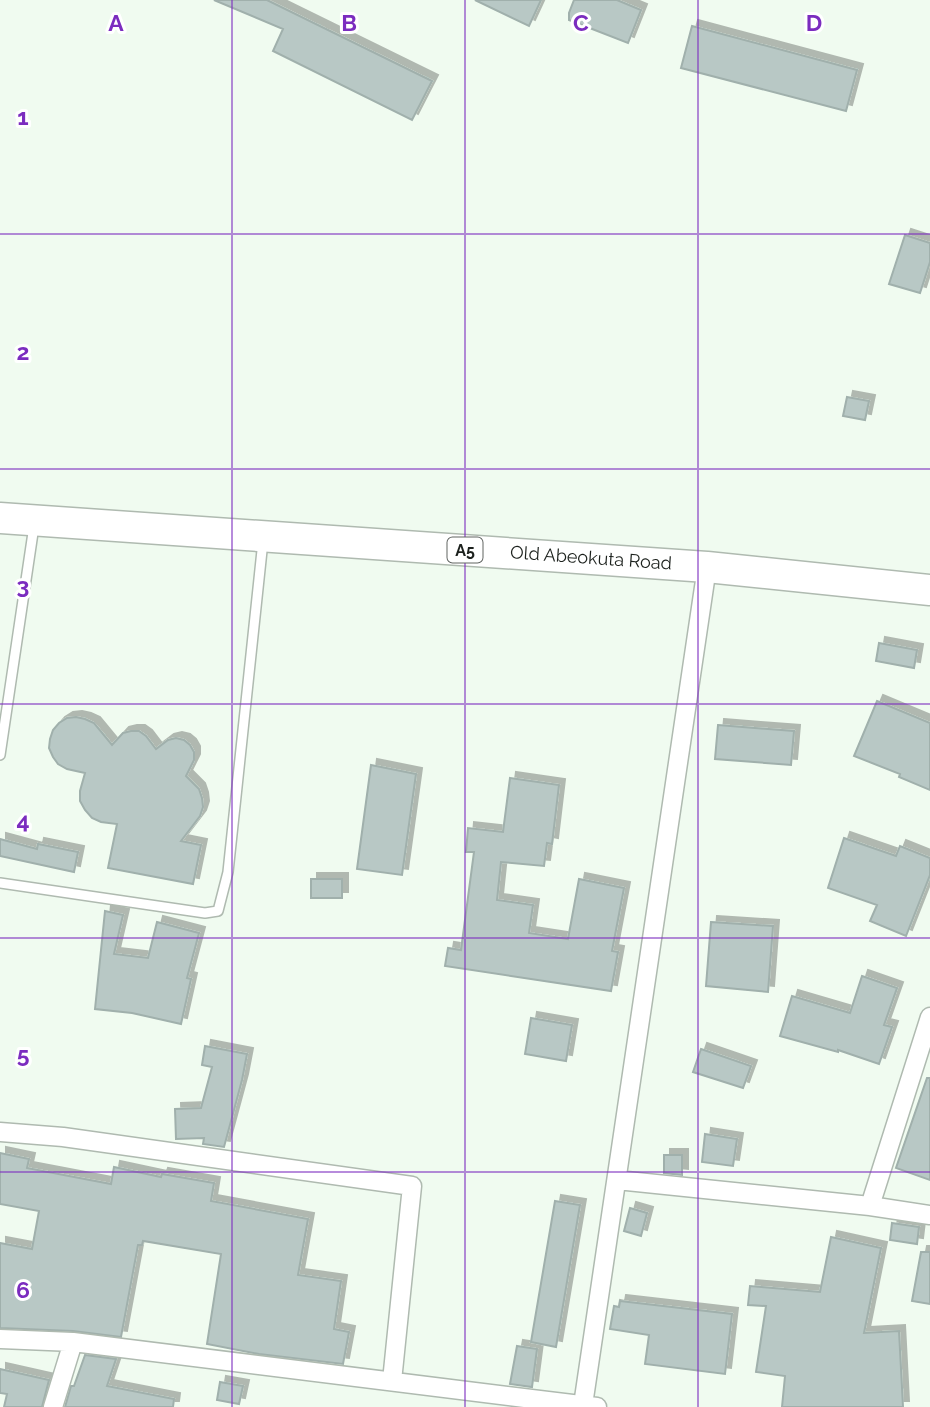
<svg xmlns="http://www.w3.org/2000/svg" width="930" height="1407" viewBox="0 0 930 1407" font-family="Raleway,sans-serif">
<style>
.building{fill:#b8c8c5;stroke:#a0b0ac;stroke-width:2;filter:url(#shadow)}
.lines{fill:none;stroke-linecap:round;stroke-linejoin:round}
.lane-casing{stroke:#afbab0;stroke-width:12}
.street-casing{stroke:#afbab0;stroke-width:21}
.highway-casing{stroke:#afbab0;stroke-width:33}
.lane{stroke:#fff;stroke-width:9}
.street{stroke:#fff;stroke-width:18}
.highway{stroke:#fff;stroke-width:30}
.grid{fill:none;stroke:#7b2cbf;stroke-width:2;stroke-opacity:0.55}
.labels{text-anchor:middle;stroke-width:6;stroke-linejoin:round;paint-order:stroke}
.shield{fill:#fff;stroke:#606461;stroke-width:2}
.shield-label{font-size:16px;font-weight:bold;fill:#1c211d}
.street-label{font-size:18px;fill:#1c211d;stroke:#fff}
.grid-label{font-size:23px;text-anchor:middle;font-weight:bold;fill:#7b2cbf;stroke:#fff;stroke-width:6;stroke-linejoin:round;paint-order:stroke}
</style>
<defs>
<filter id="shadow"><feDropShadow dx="6" dy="-6" stdDeviation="0" flood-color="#0004"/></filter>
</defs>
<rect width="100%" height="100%" fill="#f0fbf0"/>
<!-- building -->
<path class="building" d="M214,0H267L432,81L412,120L273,51L283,29Z
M475,0H541L529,26Z
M574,0H617L641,10L628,43L569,20V13Z
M692,26L857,70L846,111L681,68Z
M905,235L930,243V262L920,293L889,284Z
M847,397L869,401L865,420L843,416Z
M879,643L917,650L914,668L876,661Z
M877,701L930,723V790L899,777L900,774L854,756Z
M76,717L85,719L94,723L112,745L123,733L131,731H139L146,736L156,749L168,740L176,738L184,740L190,745L194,752V760L186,776L199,789L202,798L203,807L200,816L181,841L201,845L193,884L108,868L117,824L101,822L92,818L85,810L80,801V791L85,773L67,769L58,764L53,757L49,748L50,739L53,730L59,723L67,718Z
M718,725L794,731L791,765L715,759Z
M371,765L416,774L402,875L357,869Z
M510,778L559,785L552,844L547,843L544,866L501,862L497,900L533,905L529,933L568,939L579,879L624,888L612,951L618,952L611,991L445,966L448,948L461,950L474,852H466L468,828L503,832Z
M844,838L896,856L900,846L930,858V875L906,936L870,921L877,905L828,888Z
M0,839L37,849L38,844L78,852L74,872L0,856Z
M311,879H342V898H311Z
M105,911L123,915L114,954L148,958L157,922L199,933L187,978L191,979L181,1024L132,1013L95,1009Z
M711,922L773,926L768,992L706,986Z
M862,976L897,988L884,1025L892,1027L879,1064L838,1050V1052L780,1036L792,996L850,1013Z
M531,1018L572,1025L566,1061L525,1054Z
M205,1046L247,1054L242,1080L224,1147L203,1144L204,1138L176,1139L175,1109L201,1108L212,1067L202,1065Z
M701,1049L751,1066L743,1088L693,1072Z
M927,1078H930V1180L896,1168Z
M705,1134L737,1139L733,1166L702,1162Z
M0,1153L29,1159L27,1168L111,1184L114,1167L161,1177L162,1174L214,1183L211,1201L308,1219L298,1275L341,1281L334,1329L349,1332L343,1364L259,1354L207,1344L221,1254L143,1241L142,1245H138L121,1337L73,1331L0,1328V1243L32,1249L39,1211L0,1204Z
M664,1155H682V1175L664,1173Z
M555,1201L580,1205L556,1347L531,1342Z
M630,1208L647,1213L641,1236L624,1231Z
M892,1223L919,1227L917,1244L890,1240Z
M831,1237L881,1248L864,1333L899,1331L903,1407H782L785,1376L756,1372L766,1306L748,1305L750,1286L820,1292Z
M921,1252H930V1304L912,1301Z
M620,1301L732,1314L725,1374L645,1364L649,1335L610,1329L614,1306L619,1307Z
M517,1346L537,1349L532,1387L510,1384Z
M85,1355L116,1359L107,1386L174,1399L173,1407H65L71,1386H74Z
M0,1369L49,1380L42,1407H4L7,1394L0,1393Z
M220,1382L243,1386L239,1404L217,1400Z"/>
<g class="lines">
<defs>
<path id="lane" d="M0,755L34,526
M0,883L205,913L218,911L228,872L263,541"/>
<path id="street" d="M0,1132L63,1137L412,1186L392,1381
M617,1180L870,1206L930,1215
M870,1206L930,1017
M0,1339L73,1342L597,1407
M583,1405L707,567
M53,1407L73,1342"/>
<path id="highway" d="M0,518L707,567L930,590"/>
</defs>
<!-- lane casing -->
<use href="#lane" class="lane-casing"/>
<!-- street casing -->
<use href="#street" class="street-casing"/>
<!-- highway casing -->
<use href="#highway" class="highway-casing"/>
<!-- lane -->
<use href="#lane" class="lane"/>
<!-- street -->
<use href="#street" class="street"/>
<!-- highway -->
<use href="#highway" class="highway"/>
</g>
<!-- grid -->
<path class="grid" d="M232,0V1407M465,0V1407M698,0V1407M0,234H930M0,469H930M0,704H930M0,938H930M0,1172H930"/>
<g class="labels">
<!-- shield labels -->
<rect class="shield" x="447.5" y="537.5" width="35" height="25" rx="5"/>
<g class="shield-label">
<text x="465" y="556">A5</text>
</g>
<!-- street labels -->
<g class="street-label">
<text transform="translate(591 558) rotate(4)" y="6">Old Abeokuta Road</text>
</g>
</g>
<g class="grid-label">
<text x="116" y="31">A</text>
<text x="349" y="31">B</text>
<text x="581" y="31">C</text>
<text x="814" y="31">D</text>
<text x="23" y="125">1</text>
<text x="23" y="360">2</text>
<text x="23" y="594">3</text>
<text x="23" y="829">4</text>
<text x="23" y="1063">5</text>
<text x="23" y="1298">6</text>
</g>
</svg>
